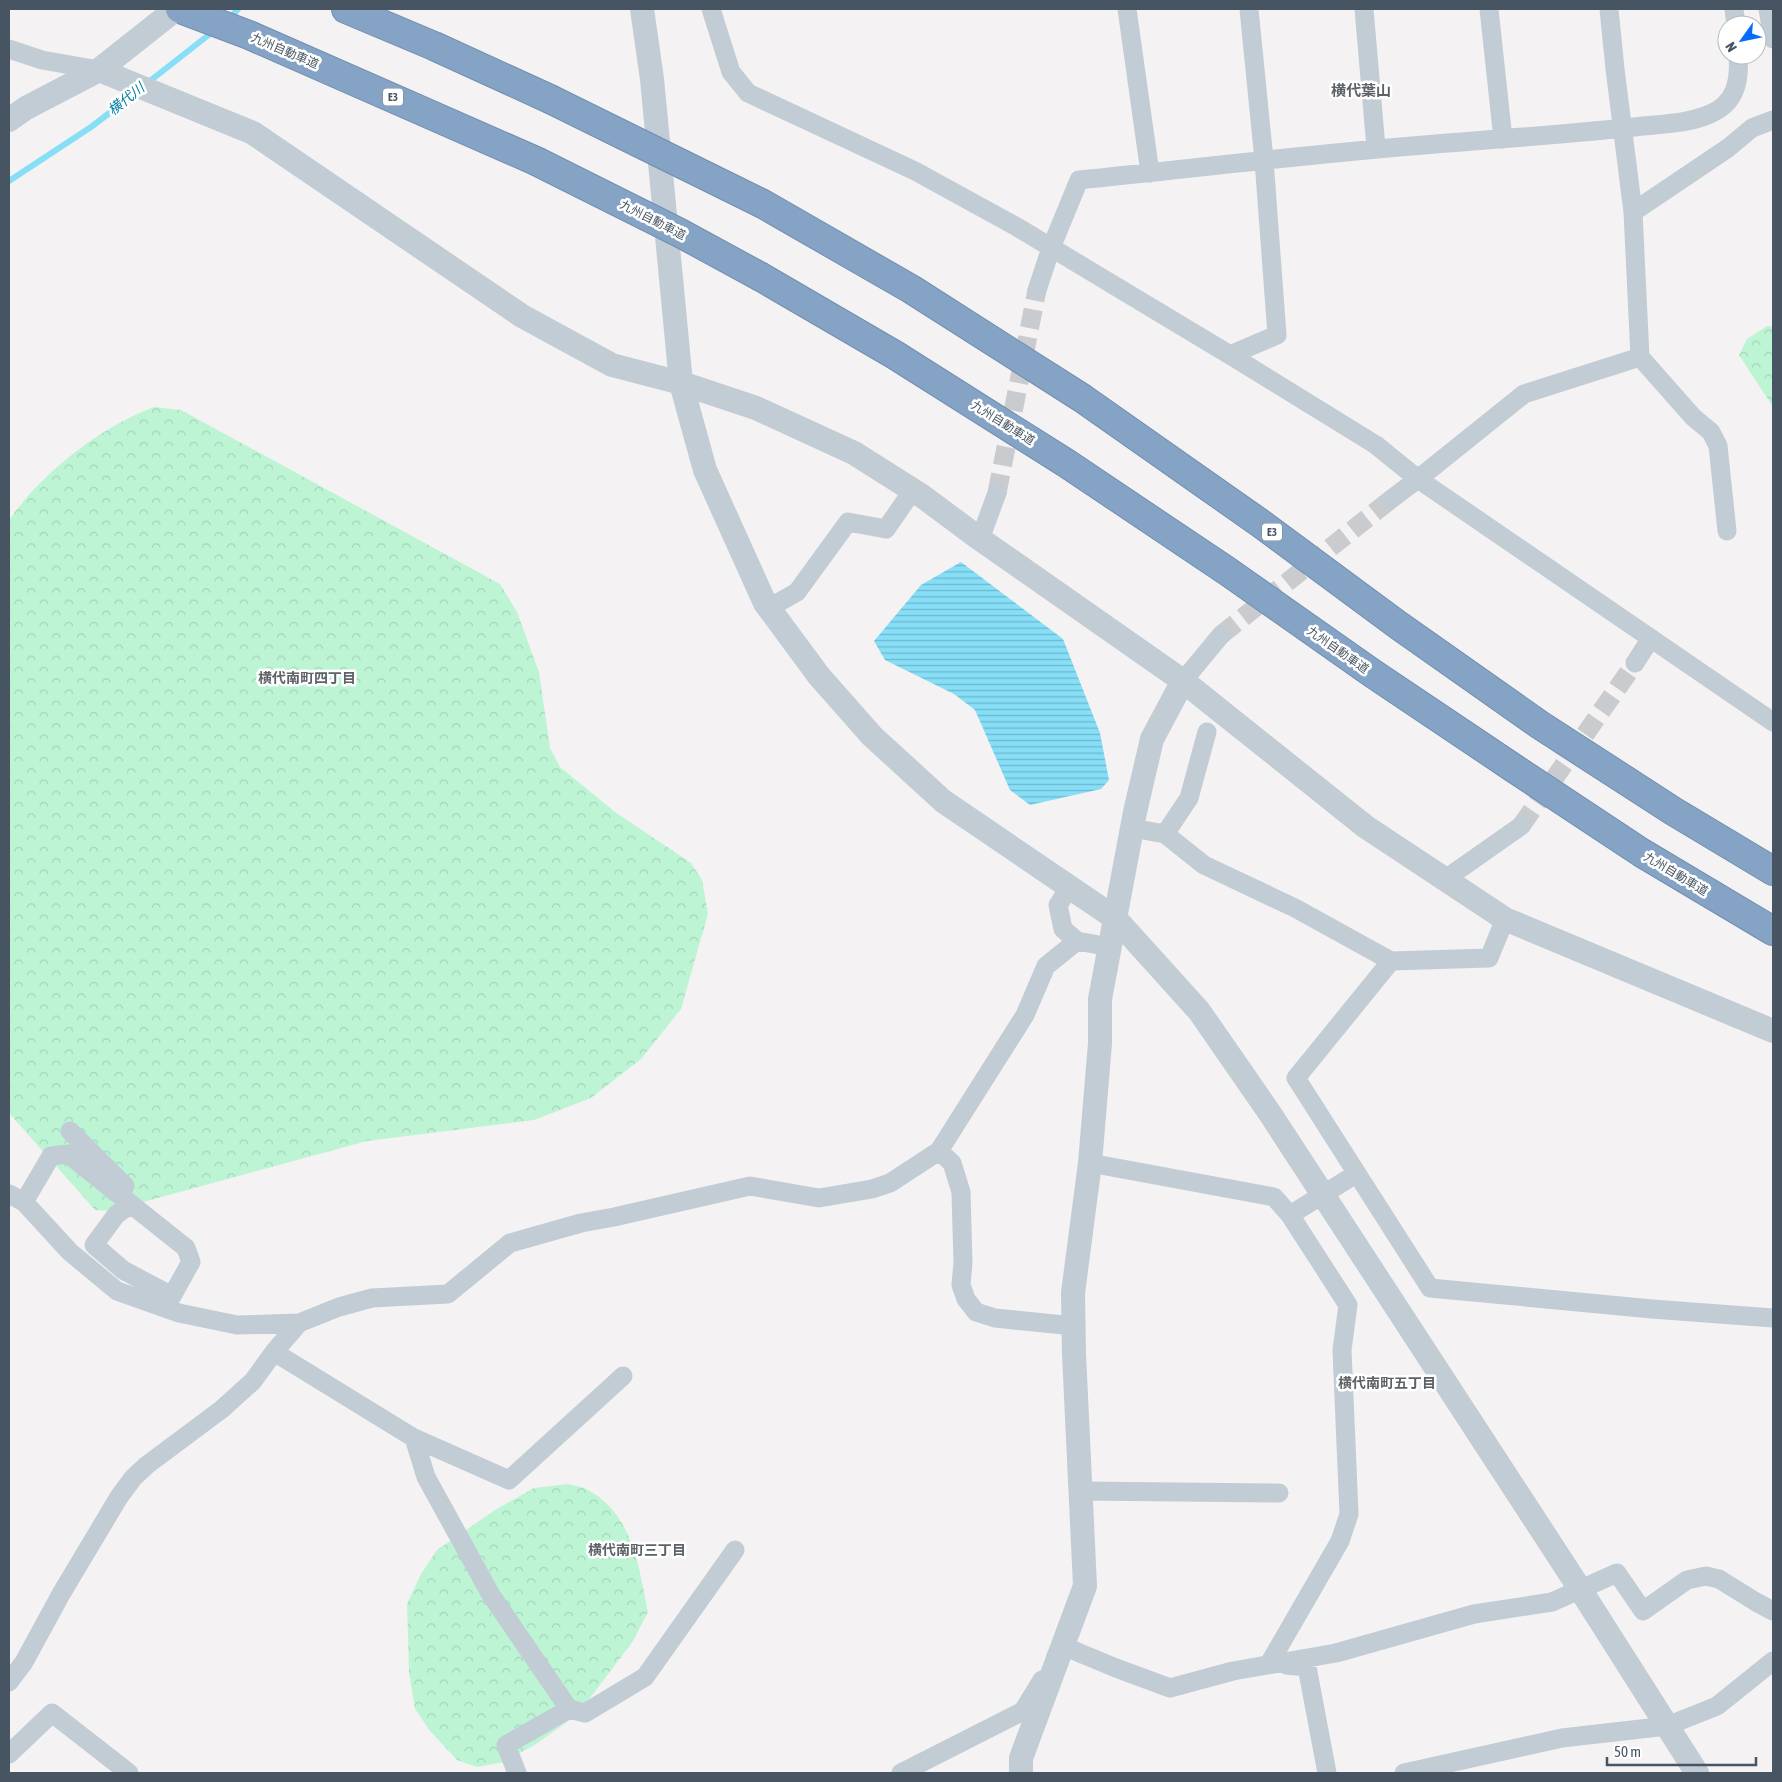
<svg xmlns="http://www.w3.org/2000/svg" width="1782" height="1782" viewBox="0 0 1782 1782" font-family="'Asap Condensed','Noto Sans JP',sans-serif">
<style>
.forest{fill:url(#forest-crowns)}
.water{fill:url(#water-rules)}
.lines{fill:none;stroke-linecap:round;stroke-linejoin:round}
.stream{stroke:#86def7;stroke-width:6}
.minor-tunnel{stroke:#c9cbce;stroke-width:19;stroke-dasharray:19 9;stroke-linecap:butt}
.motorway-casing{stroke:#708eb1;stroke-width:30}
.minor{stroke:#c1ccd5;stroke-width:19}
.tertiary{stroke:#c1ccd5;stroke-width:24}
.motorway{stroke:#85a3c5;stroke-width:28}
.motorway-bridge-casing{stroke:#708eb1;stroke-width:30;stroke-linecap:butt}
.motorway-bridge{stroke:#85a3c5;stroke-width:28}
.labels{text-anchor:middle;stroke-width:5;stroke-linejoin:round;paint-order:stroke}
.shield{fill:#fff;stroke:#7e8891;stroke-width:1}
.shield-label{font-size:11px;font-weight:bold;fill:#475562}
.street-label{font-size:12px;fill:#475562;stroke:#fff}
.water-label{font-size:14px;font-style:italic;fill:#037fa2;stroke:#fff}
.neighbourhood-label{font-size:14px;font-weight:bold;fill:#5d6268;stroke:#fff}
.quarter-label{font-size:15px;font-weight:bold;fill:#5d6268;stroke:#fff}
</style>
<defs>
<pattern id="forest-crowns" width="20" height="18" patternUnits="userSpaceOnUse" patternTransform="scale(1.25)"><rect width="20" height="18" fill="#bdf5d4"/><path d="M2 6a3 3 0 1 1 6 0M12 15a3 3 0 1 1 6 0" fill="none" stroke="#a4d4b9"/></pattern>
<pattern id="water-rules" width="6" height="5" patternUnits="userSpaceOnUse" patternTransform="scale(1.25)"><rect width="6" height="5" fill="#86def7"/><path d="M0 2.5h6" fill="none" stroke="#6fb7cb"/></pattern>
</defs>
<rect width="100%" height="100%" fill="#f4f2f2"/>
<!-- forest -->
<path class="forest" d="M1767,326L1773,327V407L1739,355L1747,339Z
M154,407L181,410L500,584L517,612L539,672L550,748L560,767L615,812L691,863L702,880L708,914L681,1009L641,1059L591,1098L534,1120L367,1141L110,1211L95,1210L9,1113V520C42,473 100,427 154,407Z
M568,1484C575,1486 584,1487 590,1491C633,1516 639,1568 648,1612L633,1641L578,1714L536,1744L504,1762L477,1767L457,1760L430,1731L415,1709L409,1672L407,1604L421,1574L437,1550L495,1510L534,1488Z"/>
<!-- water -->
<path class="water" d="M961,562L1063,639L1100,733L1109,780L1101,789L1030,805L1010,790L975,710L954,694L885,660L874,641L921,585Z"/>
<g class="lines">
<!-- stream -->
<path class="stream" d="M229,19L238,9
M146,84L215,30
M9,181L91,127L137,92"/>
<!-- minor-tunnel -->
<path class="minor-tunnel" d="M997,493L1037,290
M1221,635L1390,500
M1521,826L1635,663"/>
<defs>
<path id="motorway" d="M180,9L249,35L536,161
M346,9L434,46L550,99
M763,204L911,289L1082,398L1260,523L1398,625L1540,725L1673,811L1773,871
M761,277L895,355L1066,463L1227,571L1372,673L1515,769L1642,853L1773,931"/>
</defs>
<!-- motorway casing -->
<use href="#motorway" class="motorway-casing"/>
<!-- minor -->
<path class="minor" d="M711,9L731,72L748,93L915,171L1017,227L1235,358L1376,445L1418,479L1773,722
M1127,9L1150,173
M1364,9L1376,148
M1489,9L1503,139
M1609,9L1615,69L1633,212
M1734,9L1736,25
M1768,9L1773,39
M9,49L42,60L99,70
M1037,290L1051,248L1079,180C1207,167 1334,151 1462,142C1523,137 1583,133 1643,126C1664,124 1690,123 1710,114C1736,103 1740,81 1738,55
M1230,355L1277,335L1264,160L1249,9
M1640,357L1693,417L1711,432L1718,446L1727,531
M1390,500L1418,479L1524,394L1640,357L1633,212L1728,148L1752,128L1773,120
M980,539L997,493
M769,608L797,592L848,522L886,529L913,490
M1635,663L1651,638
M1183,681L1221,635
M1132,828L1165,834L1204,865L1295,908L1391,961
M1165,834L1189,798L1207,732
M1444,880L1521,826
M1070,887L1058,905L1063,929L1077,941L1110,947
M1505,919L1489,958L1391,961L1296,1078L1430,1288L1652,1309L1773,1318
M70,1131L125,1186L124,1188
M939,1151L952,1163L961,1192L963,1263L961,1285L966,1299L976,1312L995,1318L1074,1326
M1090,1163L1274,1197L1290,1215L1348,1305L1342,1350L1349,1514L1340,1541L1269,1664
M9,1194L24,1202L70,1252L117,1291L179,1313L237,1325L299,1323L339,1307L372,1298L448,1294L510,1243L581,1223L614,1217L750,1186L819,1198L872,1189L890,1183L939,1151L1025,1015L1046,966L1077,941
M24,1202L51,1156L68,1154L186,1248L191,1262L172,1296L123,1270L94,1245L116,1215L131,1204
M1290,1215L1356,1174
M274,1352L414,1438L426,1477L491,1595L569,1709
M414,1438L509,1480L623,1376
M1081,1491L1279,1493
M1056,1656L1063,1646L1116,1668L1170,1688L1233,1671L1336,1653L1474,1614L1552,1602L1617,1573L1643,1611L1687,1580L1706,1576L1719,1579L1756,1602L1773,1611
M1286,1665L1307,1667L1327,1773
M9,1682L24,1662L61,1594L119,1497L133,1478L147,1465L222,1409L253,1381L274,1352L299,1323
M9,1754L52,1713L129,1773
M517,1773L506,1745L569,1709L585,1713L645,1677L735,1550
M901,1773L1023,1711L1042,1680
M1404,1773L1562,1738L1667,1726L1717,1706L1773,1661"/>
<!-- tertiary -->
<path class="tertiary" d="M642,9L652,79L681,383L705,470L765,603L819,676L872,736L943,801L1115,918L1199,1011L1271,1115L1580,1589L1697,1773
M99,70L253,133L522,316L612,365L681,383L756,408L854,453L922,496L980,539L1183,681L1366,827L1505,919L1773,1031
M9,120L26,108L99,70L176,9
M1021,1773V1758L1085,1586L1074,1354L1073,1293L1090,1163L1100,1043V999L1135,812L1152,739L1183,681"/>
<!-- motorway -->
<use href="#motorway" class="motorway"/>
<defs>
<path id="motorway-bridge" d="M550,99L763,204
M536,161L680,233L761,277"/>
</defs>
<!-- motorway-bridge casing -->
<use href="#motorway-bridge" class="motorway-bridge-casing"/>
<!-- motorway-bridge -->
<use href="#motorway-bridge" class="motorway-bridge"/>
</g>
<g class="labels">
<!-- shield labels -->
<g class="shield">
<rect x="383" y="88.5" width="20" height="17" rx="4"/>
<rect x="1262" y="523.5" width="20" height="17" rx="4"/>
</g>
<g class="shield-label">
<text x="393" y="101">E3</text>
<text x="1272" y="536">E3</text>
</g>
<!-- street labels -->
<g class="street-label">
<text transform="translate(285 51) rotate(23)" y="4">九州自動車道</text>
<text transform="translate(653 220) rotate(27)" y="4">九州自動車道</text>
<text transform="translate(1003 423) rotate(32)" y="4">九州自動車道</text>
<text transform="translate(1338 650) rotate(35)" y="4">九州自動車道</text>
<text transform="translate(1676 874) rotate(31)" y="4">九州自動車道</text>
</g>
<!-- water labels -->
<g class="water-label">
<text transform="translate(126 99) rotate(-39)" y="5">横代川</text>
</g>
<!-- neighbourhood labels -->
<g class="neighbourhood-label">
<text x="307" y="683">横代南町四丁目</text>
<text x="1387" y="1388">横代南町五丁目</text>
<text x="637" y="1555">横代南町三丁目</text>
</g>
<!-- quarter labels -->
<g class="quarter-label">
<text x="1361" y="96">横代葉山</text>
</g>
</g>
<!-- border -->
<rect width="1782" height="1782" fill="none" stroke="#475562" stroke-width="20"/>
<!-- north arrow -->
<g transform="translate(1742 40) rotate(237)"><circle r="24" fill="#ffffff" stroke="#b5bbc0"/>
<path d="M0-4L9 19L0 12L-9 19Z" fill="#056dfb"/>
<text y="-8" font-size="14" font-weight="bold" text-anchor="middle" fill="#475562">N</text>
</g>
<!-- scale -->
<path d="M1607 1757v8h149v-8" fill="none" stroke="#475562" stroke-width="2.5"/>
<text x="1614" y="1757" font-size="15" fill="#475562" stroke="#ffffff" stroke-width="4" paint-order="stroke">50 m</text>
</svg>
